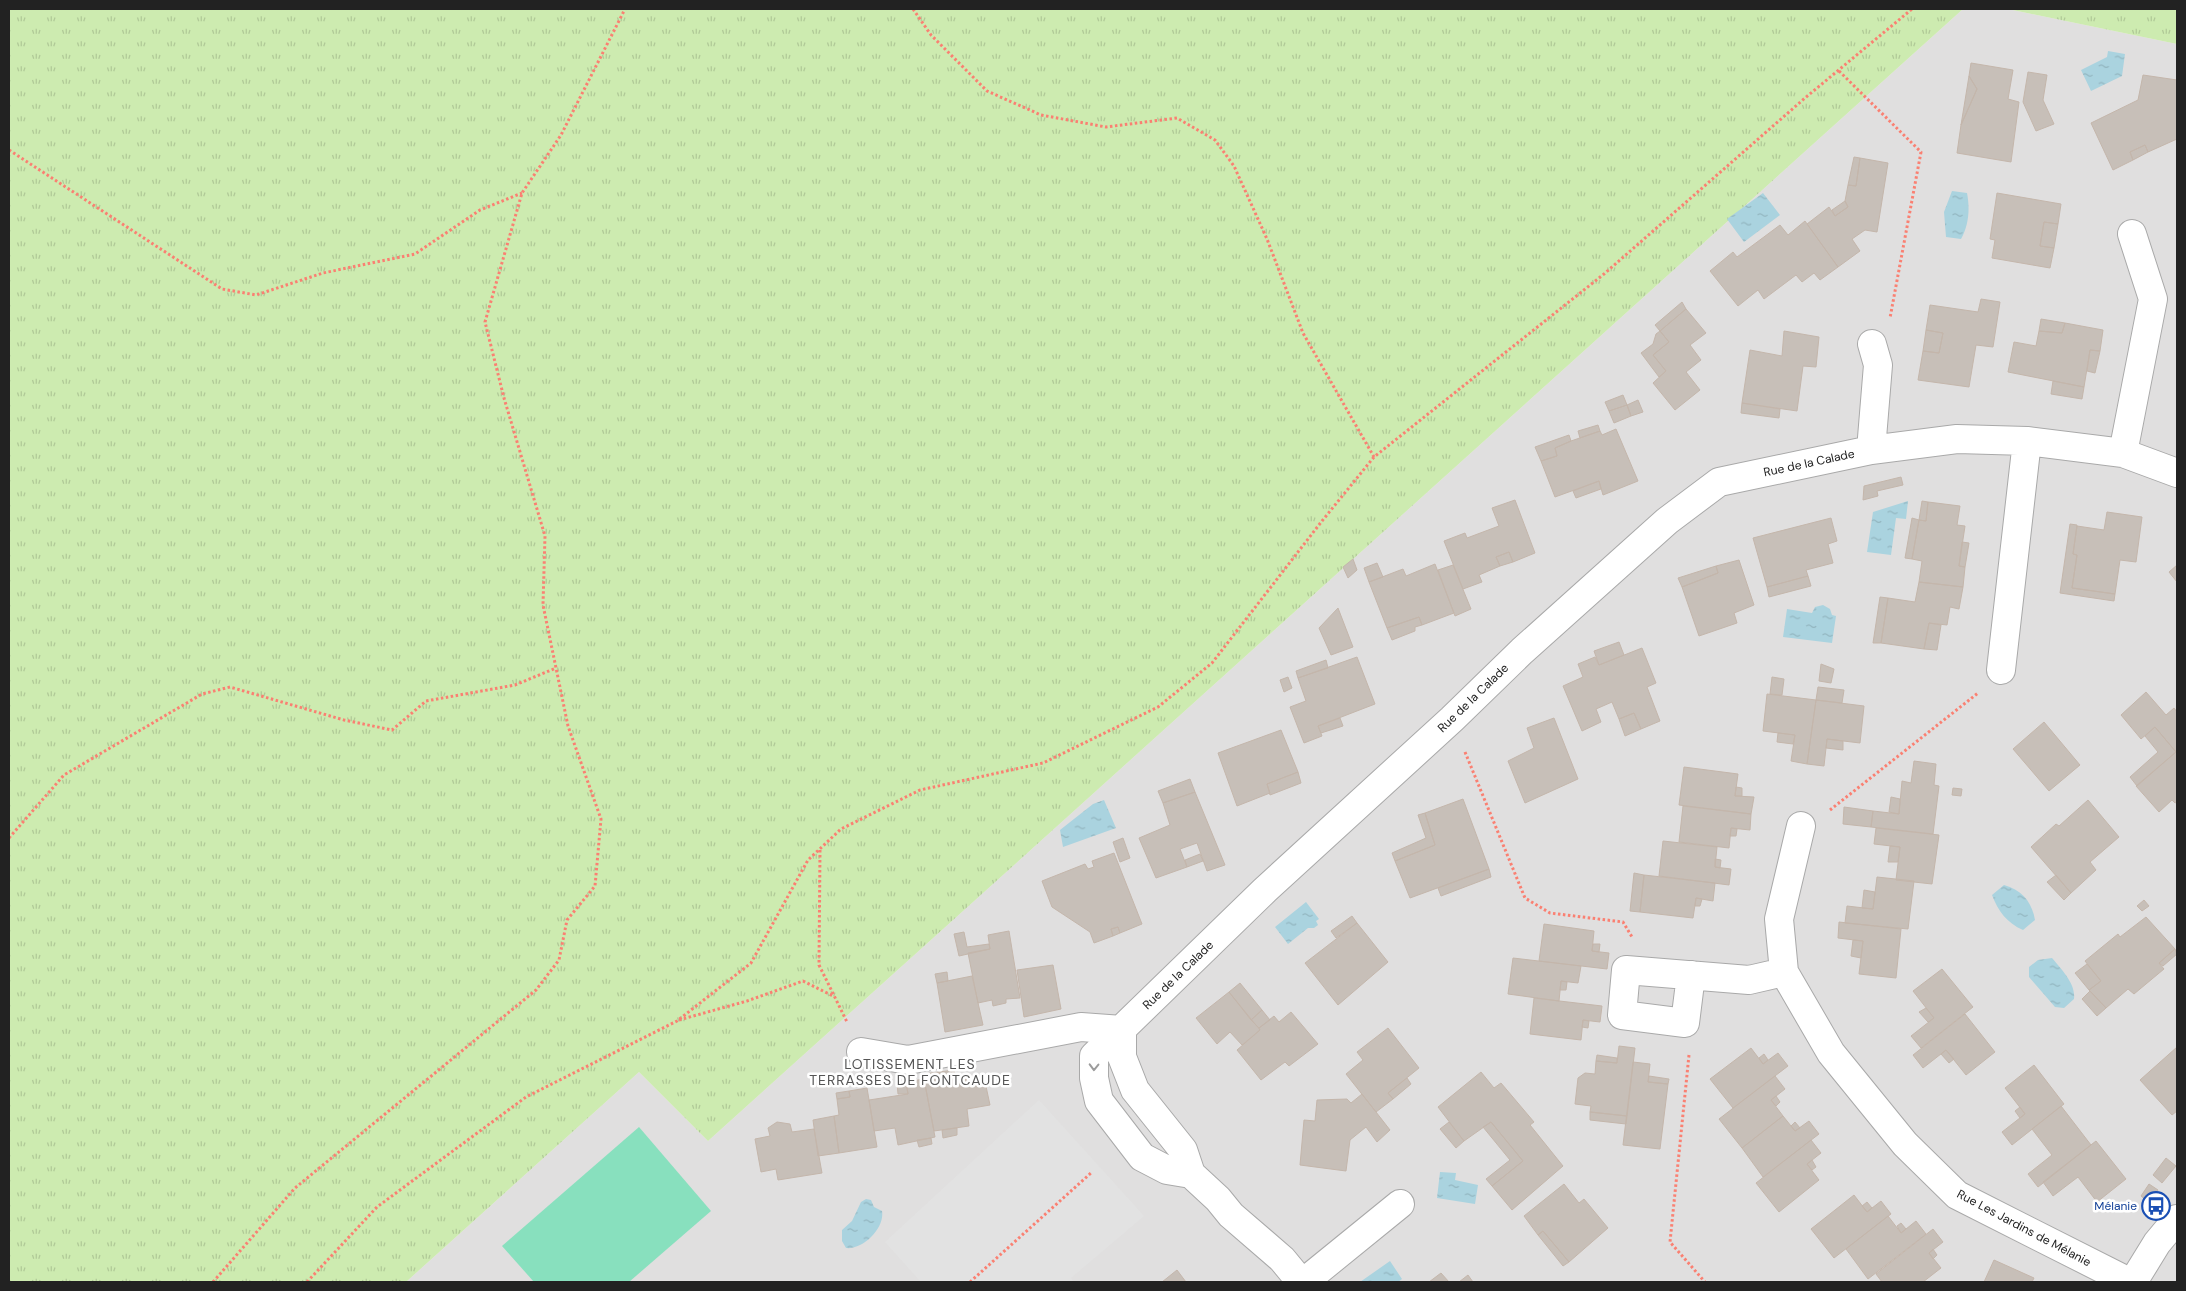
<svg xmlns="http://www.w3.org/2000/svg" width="2186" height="1291" viewBox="0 0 2186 1291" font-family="'DM Sans',sans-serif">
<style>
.residential{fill:#e0dfdf}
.grass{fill:url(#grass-tufts)}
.pitch{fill:#88e0be}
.parking{fill:#e2e2e2}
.water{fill:url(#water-ripples)}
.building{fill:#c7bfb8;stroke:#c4b6ab}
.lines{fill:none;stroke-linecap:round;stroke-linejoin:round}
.minor-casing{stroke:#a9a9a9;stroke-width:30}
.path{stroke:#fa8072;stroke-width:3;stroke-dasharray:2.5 2.5;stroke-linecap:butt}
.minor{stroke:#fff;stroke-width:28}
.oneway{stroke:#9c9c9c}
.labels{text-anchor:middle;stroke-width:5;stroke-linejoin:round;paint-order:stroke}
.street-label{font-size:12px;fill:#222;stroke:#fff}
.transit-label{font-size:12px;fill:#164399;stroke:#fff;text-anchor:end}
.neighbourhood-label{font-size:14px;letter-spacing:1px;fill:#555;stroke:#fff}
</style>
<defs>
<pattern id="grass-tufts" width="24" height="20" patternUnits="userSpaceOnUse" patternTransform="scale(1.25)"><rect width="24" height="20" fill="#cdebb0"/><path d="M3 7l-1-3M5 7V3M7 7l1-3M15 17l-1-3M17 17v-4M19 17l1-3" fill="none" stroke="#b0c997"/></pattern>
<pattern id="water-ripples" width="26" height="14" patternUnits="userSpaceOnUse" patternTransform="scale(1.25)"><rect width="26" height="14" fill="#aad3df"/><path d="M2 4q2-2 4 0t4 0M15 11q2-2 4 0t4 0" fill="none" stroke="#92b5bf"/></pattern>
</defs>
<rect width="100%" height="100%" fill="#f2efe9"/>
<!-- residential -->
<path class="residential" d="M1963,9H2008L2177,44V1282H406L639,1072L708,1141Z"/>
<!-- grass -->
<path class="grass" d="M9,9H1963L708,1141L639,1072L406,1282H9Z
M2008,9H2177V44Z"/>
<!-- pitch -->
<path class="pitch" d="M639,1127L711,1211L629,1282H534L502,1246Z"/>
<!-- parking -->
<path class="parking" d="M1039,1100L1144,1216L1071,1278L1074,1282H921L885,1242Z"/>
<!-- water -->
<path class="water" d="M2108,51L2125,54L2122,76L2091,91L2081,70L2107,57Z
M1952,191L1967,193C1970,208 1969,225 1961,239L1946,237L1944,212Z
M1763,193L1780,215L1744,242L1727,219Z
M1908,501L1906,519L1896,518L1891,555L1867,552L1873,512Z
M1823,605L1830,609L1832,615L1836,616L1832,643L1783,637L1787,609L1812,613L1815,607Z
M1104,800L1116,828L1063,847L1060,830L1093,804Z
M2004,885C2022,890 2032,902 2035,920L2023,930C2007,923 1998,911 1992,895Z
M1306,902L1319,919L1316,921L1318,925L1314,928H1308L1288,944L1275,927Z
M2052,958C2062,970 2076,984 2074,999L2064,1008L2055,1007L2029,977V967L2038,960Z
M1440,1172L1456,1173L1455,1180L1478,1185L1475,1204L1437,1198Z
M866,1199L871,1200L874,1207L882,1211C885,1228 863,1250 846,1248L842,1241V1230L852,1221L861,1202Z
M1390,1261L1402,1279L1398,1282H1360Z"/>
<!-- building -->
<path class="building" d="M1971,63L2013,70L2008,99L2019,102L2011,162L1957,153L1961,125L1977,89L1969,76Z
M2028,72L2047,75L2043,100L2054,124L2036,131L2023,102Z
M2143,75L2177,80V139L2148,152L2145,145L2130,152L2133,160L2113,170L2091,123L2138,100Z
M1969,76L1977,89L1961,125Z
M2145,145L2148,152L2133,160L2130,152Z
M1854,157L1860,158L1856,186L1848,185Z
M1860,158L1888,163L1877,232L1865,230L1852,239L1860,251L1838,267L1807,224L1829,207L1835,216L1848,207L1845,201L1848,185L1856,186Z
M1997,193L2061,204L2058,224L2044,222L2040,246L2054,248L2050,268L1992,258L1995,240L1990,239Z
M1845,201L1848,207L1835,216L1832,210Z
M1805,221L1838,267L1820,280L1814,273L1802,282L1796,275L1764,299L1758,290L1738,306L1710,271L1733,252L1737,257L1780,225L1788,235Z
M2044,222L2058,224L2054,248L2040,246Z
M1981,299L2000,302L1993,347L1976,345L1969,387L1918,380L1923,351L1939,353L1943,333L1926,330L1930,305L1978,312Z
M1682,302L1686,309L1660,331L1655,325Z
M1686,309L1706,333L1690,345L1701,360L1686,372L1700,390L1675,410L1653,383L1666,371L1653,355L1669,342L1660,331Z
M2041,319L2065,323L2062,333L2039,331Z
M2065,323L2103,330L2100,351L2090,350L2084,387L2008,372L2014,342L2036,346L2039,331L2062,333Z
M1926,330L1943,333L1939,353L1923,351Z
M1660,331L1669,342L1653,355L1666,371L1659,377L1641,353L1653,344L1656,334Z
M1784,331L1819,337L1816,367L1803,366L1797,411L1742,403L1750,350L1782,356Z
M2090,350L2100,351L2095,373L2087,371Z
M2053,381L2084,387L2082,399L2051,394Z
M1623,395L1627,405L1609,411L1605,402Z
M1638,400L1643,412L1631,416L1627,405Z
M1742,403L1780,409L1779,418L1741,413Z
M1627,405L1631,416L1614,423L1609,411Z
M1598,425L1600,431L1580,438L1578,431Z
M1616,429L1638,481L1603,495L1599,481L1555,497L1541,461L1557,456L1555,448L1571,441L1600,431L1602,435Z
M1569,435L1571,441L1555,448L1557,456L1541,461L1535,447Z
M1901,477L1903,485L1877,491L1878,496L1863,500L1864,486Z
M1599,481L1601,489L1576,498L1573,491Z
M1515,500L1535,553L1513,562L1509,552L1496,557L1500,566L1479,575L1482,582L1463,589L1444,541L1465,533L1467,538L1499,526L1492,508Z
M1922,501L1928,502L1926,521L1919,520Z
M1928,502L1960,506L1957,525L1965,526L1959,566L1965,567L1963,587L1919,582L1922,561L1912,559L1919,520L1926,521Z
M2107,512L2142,517L2136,562L2120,560L2115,594L2072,588L2077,555L2073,554L2077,526L2104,530Z
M1831,518L1837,541L1828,544L1833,563L1806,570L1808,576L1767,587L1753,538Z
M1912,518L1919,520L1912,559L1905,558Z
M2070,524L2077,525L2073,554L2077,555L2072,588L2115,594L2114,601L2060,593Z
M1962,542L1969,543L1965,567L1959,566Z
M1509,552L1513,562L1500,566L1496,557Z
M1353,559L1357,570L1348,578L1343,567Z
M1739,560L1754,605L1734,613L1737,623L1699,636L1682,587L1718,573L1716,566Z
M1377,563L1383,577L1369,582L1364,568Z
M1435,564L1454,613L1422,625L1419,617L1387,628L1369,582L1403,569L1406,576Z
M1453,565L1471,609L1455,616L1438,570Z
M2177,565V582L2169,572Z
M1716,566L1718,573L1682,587L1678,578Z
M1808,576L1811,586L1769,597L1767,587Z
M1919,582L1963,587L1959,609L1950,607L1947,625L1929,623L1924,649L1881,643L1888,598L1915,602Z
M1880,597L1888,598L1881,643H1873Z
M1338,608L1353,647L1331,655L1319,628Z
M1419,617L1422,625L1415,627V631L1392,640L1387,628Z
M1929,623L1941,625L1937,650L1924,649Z
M1619,642L1624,655L1599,665L1594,651Z
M1642,648L1656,683L1647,687L1660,721L1641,729L1634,713L1619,719L1612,702L1596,709L1601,722L1582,731L1563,686L1583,677L1578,664L1595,657L1599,665Z
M1357,657L1375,704L1318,726L1322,736L1304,743L1290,707L1306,701L1298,678Z
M1326,660L1328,668L1298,678L1296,671Z
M1821,664L1834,669L1831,683L1819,681Z
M1288,677L1292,688L1284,692L1280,680Z
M1772,677L1784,679L1782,695L1770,694Z
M1818,687L1844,690L1842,703L1816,700Z
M2146,692L2166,715L2174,708L2177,712V802L2175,803L2172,800L2159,812L2136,786L2176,752L2155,727L2141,739L2121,715Z
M1767,694L1816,700L1807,764L1791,761L1795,735L1763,731Z
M1816,700L1864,706L1860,743L1827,739L1824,766L1807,764Z
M1634,713L1641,729L1625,736L1619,719Z
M1340,718L1343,726L1321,733L1318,726Z
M1554,718L1578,779L1525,803L1508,761L1534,748L1527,728Z
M2044,722L2080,765L2049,791L2013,749Z
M2155,727L2176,752L2137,786L2130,777L2158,752L2145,736Z
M1281,730L1298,772L1267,784L1270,793L1237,806L1218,753Z
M1778,733L1795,735L1793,744L1777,742Z
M1827,739L1843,741V750L1826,748Z
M1914,761L1936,764L1934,785L1939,786L1933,834L1871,827L1873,811L1899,814L1902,781L1911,783Z
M1684,767L1738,774L1735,796L1754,797L1751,814L1679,805Z
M1298,772L1301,783L1270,795L1267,784Z
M1190,779L1195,792L1163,803L1158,791Z
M1736,787L1742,788V796H1735Z
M1953,788L1962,789L1961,796L1952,795Z
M1195,792L1225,865L1207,871L1197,843L1180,849L1187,867L1156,878L1139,838L1170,825L1163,803Z
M1891,797L1900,799L1899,814L1889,812Z
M1463,799L1489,869L1410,898L1395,861L1435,845L1425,813Z
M2088,800L2119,837L2090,862L2096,870L2071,893L2031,847L2056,824L2059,826Z
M1683,806L1751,814L1750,830L1731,828L1729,848L1679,842Z
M1844,807L1873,811L1871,827L1843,824Z
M1425,813L1435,845L1395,861L1392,853L1426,838L1418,815Z
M1731,828L1737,829L1736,836H1730Z
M1876,828L1939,835L1932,884L1896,880L1900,847L1874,844Z
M1123,838L1130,858L1120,862L1113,842Z
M1663,841L1717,847L1715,867L1731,869L1729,885L1659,876Z
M1890,846L1900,847L1898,862H1888Z
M1114,853L1142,924L1120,933L1118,927L1111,929L1113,936L1094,943L1090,932L1052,907L1042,881L1085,864L1088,869L1094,867L1092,861Z
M1200,854L1203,861L1187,867L1185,860Z
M1715,859L1721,860L1720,868L1715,867Z
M1489,869L1491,877L1441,896L1438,888Z
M1634,873L1644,875L1640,912L1630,911Z
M1644,875L1715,883L1713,901L1696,898L1693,918L1640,912Z
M2056,875L2071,893L2064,900L2047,882Z
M1877,877L1914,881L1908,929L1845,923L1847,906L1873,909Z
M1864,890L1875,892L1873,909L1862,908Z
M1696,898L1702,899L1700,906H1695Z
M2144,900L2149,906L2142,911L2137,906Z
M1352,916L1357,923L1336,938L1331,931Z
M2146,917L2175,949L2159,963L2164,969L2134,994L2128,989L2106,1008L2089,990L2101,981L2085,961L2118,934L2120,937Z
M1839,922L1901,929L1896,978L1859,974L1863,941L1838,938Z
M1357,923L1388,962L1338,1005L1305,963Z
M1544,924L1594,931L1592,951L1609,953L1607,969L1539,961Z
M1118,927L1120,933L1113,936L1111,929Z
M1009,931L1020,998L1006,999V1003L993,1006L992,1000L978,1003L968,953L990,949L988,935Z
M964,932L967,947L989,944L990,949L959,956L954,934Z
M1853,940L1863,941L1861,958L1851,956Z
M1593,944H1600L1599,952L1592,951Z
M2175,949L2177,954L2163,966L2159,963Z
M1513,958L1581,966L1578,983L1561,981L1559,1001L1508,994Z
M2087,964L2101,981L2089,990L2075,973Z
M1053,965L1061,1009L1024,1017L1017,970Z
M1942,969L1973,1007L1921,1048L1911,1036L1934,1018L1913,991Z
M947,972L948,981L937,983L935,974Z
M972,976L983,1025L945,1032L937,983Z
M1561,981L1567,982L1566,990H1560Z
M1240,983L1262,1010L1251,1020L1229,992Z
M2090,991L2106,1008L2097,1016L2082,999Z
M1229,992L1260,1030L1242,1045L1230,1032L1217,1044L1196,1018Z
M1534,998L1602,1006L1600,1022L1583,1020L1581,1040L1530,1034Z
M1926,1008L1934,1018L1928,1022L1919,1012Z
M1262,1010L1270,1020L1259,1028L1251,1020Z
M1291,1012L1318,1044L1289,1066L1285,1062L1261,1080L1237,1050L1260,1030L1259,1028L1274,1016L1279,1022Z
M1965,1014L1995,1052L1966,1075L1946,1050L1923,1068L1913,1055Z
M1583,1020L1589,1021L1588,1028L1582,1027Z
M1388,1028L1419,1068L1388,1093L1393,1099L1376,1112L1346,1074L1363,1060L1357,1052Z
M1619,1046L1635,1048L1627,1116L1590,1112L1591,1106L1575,1104L1578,1078L1585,1073L1595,1074L1596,1061L1617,1063Z
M2177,1047V1111L2172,1115L2140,1080Z
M1751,1048L1763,1064L1778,1053L1788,1066L1733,1108L1710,1079Z
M1946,1050L1954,1059L1949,1063L1941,1054Z
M1764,1054L1768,1060L1763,1064L1759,1058Z
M1597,1055L1617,1058V1063L1596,1061Z
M1633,1062L1650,1064L1648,1082L1668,1084L1660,1149L1623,1145Z
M2034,1065L2064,1104L2012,1145L2002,1132L2025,1114L2005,1088Z
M954,1070L955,1076L940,1078L939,1072Z
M939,1072L940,1078L955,1076L956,1081L984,1077L990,1105L967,1109L969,1126L934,1131L923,1074Z
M1481,1072L1494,1088L1501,1083L1534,1122L1530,1125L1563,1166L1512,1210L1492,1186L1523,1161L1491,1122L1464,1141L1438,1107Z
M1649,1076L1669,1079L1668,1084L1648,1082Z
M1775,1076L1785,1089L1771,1100L1783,1116L1742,1148L1719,1119Z
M1407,1078L1411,1084L1393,1099L1388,1093Z
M924,1079L935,1137L898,1145L895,1128L874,1131L869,1100L908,1094L906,1082Z
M906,1082L908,1094H898L897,1083Z
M867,1088L877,1147L839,1153L834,1116L839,1115L837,1099L850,1097L849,1091Z
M849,1091L850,1097L837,1099L836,1093Z
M1362,1094L1390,1130L1377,1142L1366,1127L1350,1140L1346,1171L1300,1165L1304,1120L1315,1121L1317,1100L1347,1099L1351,1103Z
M1776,1096L1780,1102L1776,1106L1771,1100Z
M2061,1106L2091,1145L2038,1187L2028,1174L2052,1155L2032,1129Z
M2020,1107L2025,1114L2020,1118L2015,1111Z
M1590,1112L1627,1116L1626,1124L1590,1120Z
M834,1116L839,1153L818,1156L813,1120Z
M1783,1116L1795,1131L1809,1121L1819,1134L1763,1177L1742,1148Z
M777,1122L790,1124L792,1132L814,1129L822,1173L778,1180L776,1169L761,1172L755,1139L770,1136L768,1128Z
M1449,1122L1464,1141L1456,1148L1440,1129Z
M1491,1122L1523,1161L1492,1186L1486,1179L1510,1160L1483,1127Z
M1795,1122L1800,1128L1795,1131L1791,1126Z
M957,1128V1135L943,1138L942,1130Z
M931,1138L932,1144L919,1147L917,1140Z
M1811,1140L1821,1153L1807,1164L1819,1180L1779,1212L1756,1183Z
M2096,1141L2126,1179L2097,1202L2078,1177L2053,1196L2043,1182Z
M2166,1158L2176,1166L2162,1183L2153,1175Z
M1812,1160L1816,1167L1812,1170L1807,1164Z
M1564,1184L1579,1203L1584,1199L1608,1228L1569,1262L1543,1231L1538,1235L1524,1216Z
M2149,1184L2158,1190L2149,1203L2141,1196Z
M1854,1195L1867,1212L1881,1201L1891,1214L1834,1258L1811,1229Z
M1867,1202L1872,1208L1867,1212L1862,1206Z
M1888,1216L1901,1233L1916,1221L1926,1234L1868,1279L1846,1249Z
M1901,1223L1906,1229L1901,1233L1897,1226Z
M1933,1229L1943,1242L1929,1253L1941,1268L1923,1282H1882L1876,1274Z
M1543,1231L1569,1262L1563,1266L1538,1235Z
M1933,1249L1937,1255L1933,1259L1929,1253Z
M1994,1260L2034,1278L2032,1282H1984Z
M1177,1270L1186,1282H1162Z
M1441,1273L1449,1282H1429Z
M1468,1275L1473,1282H1459Z"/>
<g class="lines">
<defs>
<path id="minor" d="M1871,450L1878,365L1872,344
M2123,453L2153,299L2132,234
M2001,670L2027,441
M1801,826L1779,919L1784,972L1831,1053L1905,1144L1957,1195L2129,1282
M1691,975L1685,1023L1622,1015L1626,970L1749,980L1784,972
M1122,1030V1057L1135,1090L1183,1150L1191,1174L1218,1199L1231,1215L1282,1259L1301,1282
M861,1052L908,1060L1081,1027L1122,1030
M1191,1174L1167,1170L1142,1157L1099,1101L1094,1078V1056L1265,890L1452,719L1522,651L1667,521L1719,482L1871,450L1957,439L2027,441L2123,453L2177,473
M1304,1282L1400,1204
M2133,1282L2157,1243L2177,1219"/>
</defs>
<!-- minor casing -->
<use href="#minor" class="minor-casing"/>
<!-- path -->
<path class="path" d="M913,9L931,35L987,91L1041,115L1106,127L1177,118L1215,140L1234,166L1267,239L1303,333L1374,457
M1839,71L1921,152L1890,318
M9,150L222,289L256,295L323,273L415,254L480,210L522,193
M1465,752L1525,898L1550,913L1623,922L1632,937
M1830,810L1978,693
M9,838L64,775L202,694L230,687L344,720L392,730L426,701L515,685L556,668
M820,850L819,965L847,1022
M679,1020L747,1001L803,981L833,996
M1689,1055L1670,1242L1705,1282
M213,1282L295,1188L536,990L559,960L567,920L595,886L601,819L568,726L543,605L545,536L504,398L485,322L522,193L561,135L625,9
M307,1282L377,1207L526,1097L677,1021L751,963L808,860L841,829L920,790L1043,763L1158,707L1212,663L1322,521L1374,457L1604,274L1805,98L1912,9
M970,1282L1091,1173"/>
<!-- minor -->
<use href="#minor" class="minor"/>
</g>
<!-- one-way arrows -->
<defs><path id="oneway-chevron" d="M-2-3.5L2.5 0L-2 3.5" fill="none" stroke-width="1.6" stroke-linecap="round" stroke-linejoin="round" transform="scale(1.25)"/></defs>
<use class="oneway" href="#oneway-chevron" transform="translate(1094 1067) rotate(91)"/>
<!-- icons -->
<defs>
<symbol id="bus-ring" viewBox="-11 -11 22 22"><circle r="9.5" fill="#fff" stroke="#1a4fb4" stroke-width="1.5"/><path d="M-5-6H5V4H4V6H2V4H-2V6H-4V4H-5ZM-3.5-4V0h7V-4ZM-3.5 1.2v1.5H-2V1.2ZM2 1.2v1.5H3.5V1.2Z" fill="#1a4fb4"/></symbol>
</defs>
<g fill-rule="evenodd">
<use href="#bus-ring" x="2140" y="1190" width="32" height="32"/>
</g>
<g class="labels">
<!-- street labels -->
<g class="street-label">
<text transform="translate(1809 463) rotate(-12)" y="4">Rue de la Calade</text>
<text transform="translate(1473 698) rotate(-44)" y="4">Rue de la Calade</text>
<text transform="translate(1178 975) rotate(-44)" y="4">Rue de la Calade</text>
<text transform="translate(2024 1228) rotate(28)" y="4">Rue Les Jardins de Mélanie</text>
</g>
<!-- transit labels -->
<g class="transit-label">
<text x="2137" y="1210">Mélanie</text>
</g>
<!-- neighbourhood labels -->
<g class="neighbourhood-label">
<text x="910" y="1069">LOTISSEMENT LES<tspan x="910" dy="16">TERRASSES DE FONTCAUDE</tspan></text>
</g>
</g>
<!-- border -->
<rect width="2186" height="1291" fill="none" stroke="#222222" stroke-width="20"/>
</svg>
